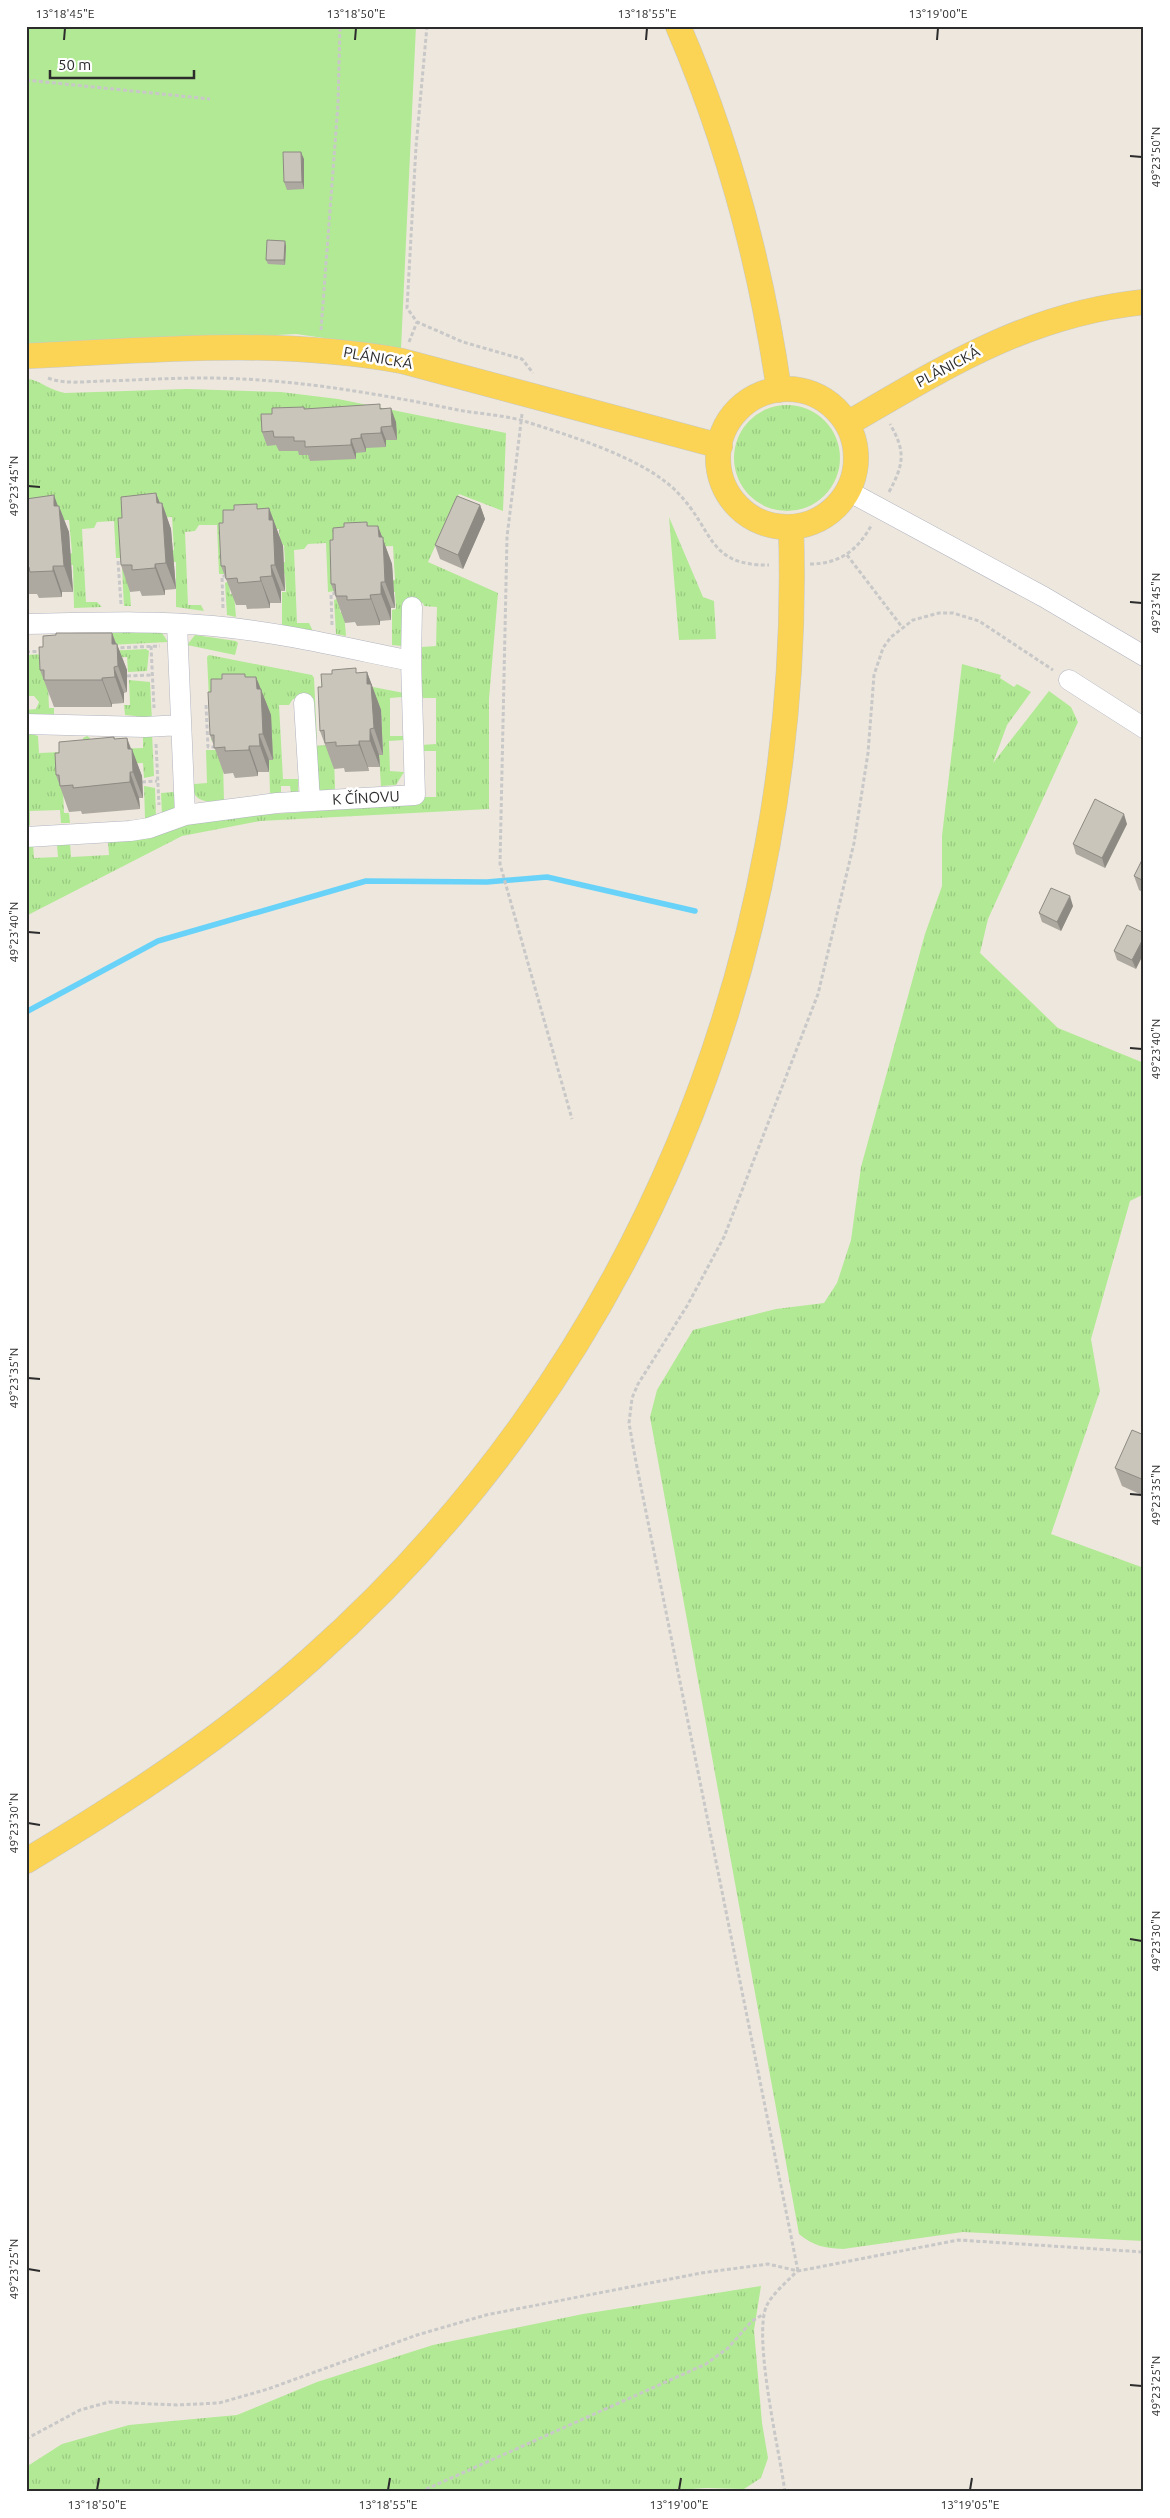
<svg xmlns="http://www.w3.org/2000/svg" width="1170" height="2518" viewBox="0 0 1170 2518" font-family="Ubuntu,sans-serif">
<style>
.grass{fill:url(#grass-tufts)}
.garden{fill:#b2e995}
.lines{fill:none;stroke-linecap:round;stroke-linejoin:round}
.stream{stroke:#68d2f8;stroke-width:5.5}
.minor-casing{stroke:#b1b4c0;stroke-width:21}
.major-casing{stroke:#c8c8c8;stroke-width:26}
.path{stroke:#c8c8c8;stroke-width:3;stroke-dasharray:4 2.5;stroke-linecap:butt}
.minor{stroke:#fff;stroke-width:20}
.major{stroke:#fbd455;stroke-width:25}
.wall{fill:#ada9a1}
.shaded-wall{fill:#8d8a83}
.building{fill:#c9c5bb;stroke:#8d8a83}
.ticks{fill:none;stroke:#2c2c2c;stroke-width:2}
.labels{text-anchor:middle;stroke-width:5;stroke-linejoin:round;paint-order:stroke}
.street-label{font-size:15px;fill:#2c2c2c;stroke:#fff}
.neatline{fill:none;stroke:#2c2c2c;stroke-width:2}
.ticks-label{font-size:12px;text-anchor:middle;fill:#2c2c2c}
</style>
<defs>
<pattern id="grass-tufts" width="24" height="20" patternUnits="userSpaceOnUse" patternTransform="scale(1.25)"><rect width="24" height="20" fill="#b2e995"/><path d="M3 7l-1-3M5 7V3M7 7l1-3M15 17l-1-3M17 17v-4M19 17l1-3" fill="none" stroke="#99c881"/></pattern>
</defs>
<rect width="100%" height="100%" fill="#eee7dd"/>
<!-- grass -->
<path class="grass" d="M26,375L28,379C39,380 51,391 65,393L187,389L281,392L338,399L506,433L503,511L459,494L428,562L498,593L489,699V809L260,821L182,836L26,916V839L33,844L34,858L58,857L57,845L70,843L71,857L109,855L108,842L167,827L228,817L421,804V797H436V751H421V745L436,744V698H423L422,695V647L436,646L437,607L424,606L423,603L405,604L402,646L392,645V610L396,609L395,592H387V581L395,580L393,546L337,549L342,590L328,592L326,543L308,544L304,549L294,550L297,623H309L313,631L282,625V592H286L285,574H277V563L285,562L284,545H280L279,529L231,531L233,574H219L217,525H199L195,531L185,532L188,605H201L204,611L176,607V562H171V551L174,550L172,517L155,518L126,558H116L114,521L97,522L94,528L82,529L86,602H97L102,607L74,608L73,565H69L68,554L72,553L69,520H52L26,545Z
M734 458a53 53 0 1 1 106 0a53 53 0 1 1-106 0Z
M669,517L703,597L714,601L716,639L679,640Z
M122,568H128L131,606H124Z
M229,581L230,594H234L236,617L227,615L225,583Z
M339,598L340,612H344L346,636L336,634L334,600Z
M89,631L162,633L168,642L90,646Z
M195,635L236,641L238,643L235,655L187,645Z
M146,649L149,651L147,671L128,672L127,657L47,661L49,708H54V718L26,721V710L36,709L39,702L34,696H26V655Z
M209,655L312,675L314,678L317,739L313,740L311,698L293,699L289,705H279L283,779H298V793H291L290,786H281V794L270,793L269,760L263,730H271L270,715L213,742L211,740L207,657Z
M962,664L1001,675L1000,678L1014,687L1017,684L1031,692L1007,725L993,763L1049,691L1071,707L1078,722L988,919L980,953L1058,1028L1144,1063V1194L1130,1201L1091,1339L1100,1391L1051,1534L1144,1568V2241L963,2232L843,2249C825,2248 813,2246 799,2234L650,1417L657,1390L693,1330L776,1309L824,1303L837,1283L851,1240L861,1167L925,934L942,886V836Z
M321,677L404,693L402,697L390,698V736H404V740L389,741L390,771L404,772L396,785L381,786L379,755L383,754L381,710L323,735Z
M129,680L150,682L152,721L139,720L136,716L125,715L124,705H130Z
M26,732L38,736L39,753L84,751L83,738L87,736L90,738L91,750L143,748V735L152,733L154,776L144,778L143,763L62,766L64,813H69L70,823H61L60,810L30,811V825L28,827Z
M329,745L334,756L335,789L318,791L313,746Z
M206,750H218L223,761L224,800C211,803 190,803 194,784L207,783Z
M144,786L155,788L156,818H145Z
M174,792L175,807L162,817L161,793Z
M761,2286L754,2330L762,2423L768,2458L761,2478L744,2489L706,2488L648,2492H26V2467L62,2444L129,2425L237,2415L317,2382L433,2345L583,2314Z"/>
<!-- garden -->
<path class="garden" d="M26,26H416L401,349L296,334L26,349Z"/>
<g class="lines">
<!-- stream -->
<path class="stream" d="M26,1012L158,941L366,881L487,882L547,877L695,911"/>
<defs>
<path id="minor" d="M848,491L1044,597L1144,656
M26,624C88,623 151,620 213,626C280,632 346,648 411,661L412,607
M1069,680L1144,728
M304,703L310,801
M26,724L145,727L181,725
M185,815L277,803L415,795L411,661
M26,837L130,831L149,828L185,815L177,624"/>
<path id="major" d="M678,26C728,142 761,265 779,390
M26,356C154,350 275,338 402,361L720,446
M718 458a69 69 0 1 1 138 0a69 69 0 1 1-138 0Z
M847,424C945,367 1028,314 1144,302
M26,1861C126,1801 224,1737 311,1659C635,1372 805,957 791,527"/>
</defs>
<!-- minor casing -->
<use href="#minor" class="minor-casing"/>
<!-- major casing -->
<use href="#major" class="major-casing"/>
<!-- path -->
<path class="path" d="M427,26L416,147L407,308L417,322L463,342L522,359L533,373
M26,80L210,99
M321,330L338,104L340,26
M409,342L417,322
M48,378C66,385 87,381 106,381C138,380 171,378 203,378C290,378 374,393 458,410C479,414 504,415 524,421C570,436 645,458 678,493C714,530 707,566 769,565
M522,414L507,537L500,864L572,1119
M889,492C904,464 906,452 890,424
M847,555L902,627
M810,564C840,564 858,550 872,524
M121,604L118,561H124
M223,608L222,576H229
M332,625L331,594L338,593
M151,646L154,708
M114,648L160,646
M26,652L43,651
M127,676L152,675
M206,705L208,747H217
M156,744L159,805
M142,782L157,781
M798,2271L635,1457L629,1423L632,1398L638,1384L687,1306L724,1237L818,994L854,843L868,753L874,675L883,648L891,637L913,620L939,613H953L979,621L1053,670
M26,2439L80,2410L109,2402L177,2405L219,2403L268,2389L417,2335L486,2315L701,2273L768,2264L798,2271L958,2240L1144,2252
M420,2492L706,2364L728,2348L752,2321L764,2314
M785,2492C780,2454 752,2335 767,2305C773,2293 788,2281 797,2271"/>
<!-- minor -->
<use href="#minor" class="minor"/>
<!-- major -->
<use href="#major" class="major"/>
</g>
<!-- wall -->
<path class="wall" d="M304,159V189L287,190L284,182Z
M286,246L285,265L268,264L266,260Z
M304,407L305,409L382,408L396,422L397,440H386V447L366,448V452L356,453V459L310,461L308,455H299L298,451H279L276,445L267,446L262,432L272,414Z
M156,493L160,503H162L171,529L176,589L165,590V595L142,596L140,591L130,592L121,565Z
M26,499L57,506L69,532L73,592H62V597L39,598L37,594H28L26,590Z
M480,505L485,519L463,569L440,559L435,545Z
M269,508L283,546L285,591H281V603H270V608L247,609L246,605H236L221,566L223,523L259,509Z
M367,522L368,526H378L392,564L395,608H391V620L380,621V625L357,626L355,622L345,623L331,584L344,527Z
M112,633L127,670V692L124,693V703L112,704V707H54L40,670L43,647L56,635Z
M367,672L381,710L383,755H379L380,767H368L369,771L345,772L344,768L334,769L320,731L322,687L357,673Z
M247,677H256L271,715L273,760H269V772H258V776L235,778L233,773L224,774L210,735Z
M114,737L115,739L127,738L142,776L143,798H139L140,809L82,814L81,811L69,812L56,775L59,753Z
M1127,824L1105,868L1076,854L1073,844Z
M1144,856V893L1139,890L1134,876Z
M1073,906L1061,931L1042,922L1039,913Z
M1127,925L1136,969L1117,960L1114,951Z
M1144,1435V1496L1122,1486L1115,1468Z"/>
<!-- shaded-wall -->
<path class="shaded-wall" d="M301,152L304,159V189L302,182Z
M285,241L286,246L285,265L284,260Z
M391,408L396,422L397,440L392,426Z
M381,427L386,440V447L381,433Z
M361,434L366,448V452L361,438Z
M351,439L356,453V459L351,445Z
M156,493L162,510V503L171,529L176,589L166,563L157,503Z
M54,495L60,512L59,506L69,532L73,592L64,566L54,506Z
M480,505L485,519L463,569L458,555Z
M269,508L283,546L285,591L275,565L269,520Z
M378,526L392,564L395,608L385,582L379,537Z
M155,564L165,590V595L155,568Z
M271,565L281,591V603L272,576Z
M53,566L62,592V597L53,571Z
M260,577L270,603V608L261,581Z
M381,582L391,608V620L381,594Z
M370,595L380,621V625L371,599Z
M112,633L117,647V644L127,670V692L118,666L112,644Z
M114,667L124,693V703L115,677Z
M367,672L381,710L383,755L374,728L367,684Z
M256,677L271,715L273,760L263,734L257,689Z
M102,678L112,704V707L102,680Z
M370,729L379,755L380,767L370,741Z
M259,734L269,760V772L260,746Z
M127,738L132,753V749L142,776L143,798L133,772L128,749Z
M359,741L368,767L369,771L359,745Z
M249,746L258,772V776L249,750Z
M130,772L139,798L140,809L130,782Z
M1124,814L1127,824L1105,868L1102,858Z
M1070,896L1073,906L1061,931L1057,922Z
M1144,937V953L1136,969L1132,960Z"/>
<!-- building -->
<path class="building" d="M283,152H301L302,182H284Z
M267,240L285,241L284,260H266Z
M380,404V409L391,408L392,426L381,427V433L361,434V438L351,439V445L305,447V441H294V437H274L273,431L262,432L261,414H272V408L304,407V409Z
M156,493L157,503H162L166,563L155,564V568L132,570V565H121L118,518H122L121,497Z
M54,495V506H59L64,566H53V571L30,572L29,567L26,568V499Z
M457,496L480,505L458,555L435,545Z
M257,504V509L269,508V520H273L275,565H271L272,576L260,577L261,581L238,583L237,578L226,579L225,566H221L219,523H223V510H234V505Z
M367,522V526H378L379,537H383L385,582H381V594L370,595L371,599L347,600V596H336L335,584H331L330,540H333V528L344,527V523Z
M56,633H112V644H117L118,666L114,667L115,677L102,678V680H44V670H40L39,647H43V636L56,635Z
M356,668V673L367,672V684H371L374,728L370,729V741H359V745L336,746V742L325,743L324,730L320,731L318,687H322L321,674H332V670Z
M222,674H245V677H256L257,689H261L263,734H259L260,746H249V750L225,751V747L214,748V735H210L208,692H211V679H222Z
M114,737V739L127,738L128,749H132L133,772H130V782L73,788V785L60,786L59,775H56L55,753H59V742Z
M1095,799L1124,814L1102,858L1073,844Z
M1144,856V881L1134,876Z
M1051,888L1070,896L1057,922L1039,913Z
M1127,925L1144,933V937L1132,960L1114,951Z
M1132,1430L1144,1435V1480L1115,1468Z"/>
<!-- ticks -->
<path class="ticks" d="M64,40L65,28M355,40L356,28M646,40L647,28M937,40L938,28M1130,156L1142,157M28,486L40,487M1130,602L1142,603M28,932L40,933M1130,1048L1142,1049M28,1378L40,1379M1130,1494L1142,1495M28,1823L40,1825M1130,1939L1142,1941M28,2269L40,2271M1130,2385L1142,2386M97,2490L99,2478M388,2490L390,2478M679,2490L681,2478M970,2490L972,2478"/>
<g class="labels">
<!-- street labels -->
<g class="street-label">
<text transform="translate(378 358) rotate(10)" y="5">PLÁNICKÁ</text>
<text transform="translate(948 367) rotate(-28)" y="5">PLÁNICKÁ</text>
<text transform="translate(366 798) rotate(-3)" y="5">K ČÍNOVU</text>
</g>
</g>
<!-- border -->
<rect width="1170" height="2518" fill="none" stroke="#ffffff" stroke-width="55"/>
<!-- scale -->
<path d="M50 70v8h144v-8" fill="none" stroke="#2c2c2c" stroke-width="2.5"/>
<text x="58" y="70" font-size="15" fill="#2c2c2c" stroke="#ffffff" stroke-width="4" paint-order="stroke">50 m</text>
<rect x="28" y="28" width="1114" height="2462" class="neatline"/>
<g class="ticks-label">
<text x="65" y="18">13°18'45"E</text>
<text x="356" y="18">13°18'50"E</text>
<text x="647" y="18">13°18'55"E</text>
<text x="938" y="18">13°19'00"E</text>
<text transform="translate(1156 157) rotate(-90)" y="4">49°23'50"N</text>
<text transform="translate(14 486) rotate(-90)" y="4">49°23'45"N</text>
<text transform="translate(1156 603) rotate(-90)" y="4">49°23'45"N</text>
<text transform="translate(14 932) rotate(-90)" y="4">49°23'40"N</text>
<text transform="translate(1156 1049) rotate(-90)" y="4">49°23'40"N</text>
<text transform="translate(14 1378) rotate(-90)" y="4">49°23'35"N</text>
<text transform="translate(1156 1495) rotate(-90)" y="4">49°23'35"N</text>
<text transform="translate(14 1823) rotate(-90)" y="4">49°23'30"N</text>
<text transform="translate(1156 1941) rotate(-90)" y="4">49°23'30"N</text>
<text transform="translate(14 2269) rotate(-90)" y="4">49°23'25"N</text>
<text transform="translate(1156 2386) rotate(-90)" y="4">49°23'25"N</text>
<text x="97" y="2509">13°18'50"E</text>
<text x="388" y="2509">13°18'55"E</text>
<text x="679" y="2509">13°19'00"E</text>
<text x="970" y="2509">13°19'05"E</text>
</g>
</svg>
